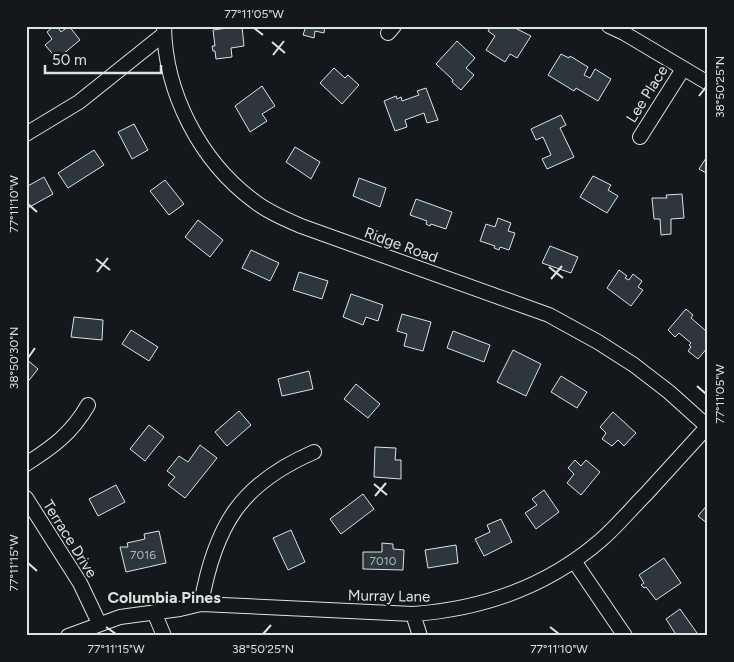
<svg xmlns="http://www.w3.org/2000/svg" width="734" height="662" viewBox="0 0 734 662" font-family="Figtree,sans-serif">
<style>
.building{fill:#2c363c;stroke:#d8e6dc}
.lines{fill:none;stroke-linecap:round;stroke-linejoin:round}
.street-casing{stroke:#d8e6dc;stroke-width:16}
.street{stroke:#14181c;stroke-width:14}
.ticks{fill:none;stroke:#d8e6dc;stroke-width:2}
.labels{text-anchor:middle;stroke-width:4;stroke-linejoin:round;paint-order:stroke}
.number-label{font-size:12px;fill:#adbab4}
.street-label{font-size:15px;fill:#d8e6dc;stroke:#14181c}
.neighbourhood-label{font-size:16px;font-weight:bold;fill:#d8e6dc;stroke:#14181c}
.neatline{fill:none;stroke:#d8e6dc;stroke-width:2}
.ticks-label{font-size:12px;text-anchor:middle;fill:#d8e6dc}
</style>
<rect width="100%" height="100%" fill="#14181c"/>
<!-- building -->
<path class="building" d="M54,26H57L61,32L69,26L80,40L57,59L45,45L52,39L47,32Z
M242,26L244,46L231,48L232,57L216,59L215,51H213L212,46H215L213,30Z
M306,26H325L324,33L315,31L314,38L303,35Z
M491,26H511L531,36L517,58L510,54L505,62L486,50L495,36L488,31Z
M457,41L475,58L466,68L474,75L461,90L452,82L453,80L436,64Z
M561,54L569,58L570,56L588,67L584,75L590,78L595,69L611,79L598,101L576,88L574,91L548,75Z
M334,68L345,78L348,75L359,85L342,104L320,83Z
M262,86L275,106L262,114L267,121L250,132L235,106Z
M426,88L438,120L427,123L424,113L405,120L407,127L395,131L384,101L396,96L397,99L401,97L402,101L419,95L417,91Z
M561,115L566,125L560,128L574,157L547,169L542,159L551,155L543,137L536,140L531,129Z
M134,124L148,150L132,159L118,132Z
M295,147L320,162L311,179L286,162Z
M94,150L104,165L68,188L58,173Z
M708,155V174L699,169Z
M593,176L611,185L608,190L618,196L607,213L580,197Z
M44,177L53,194L26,209V187Z
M359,178L386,188L380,207L353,196Z
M165,180L184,204L169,215L150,191Z
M682,194L684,218L671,219V234L661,235L660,219H654L652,198H667L666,195Z
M416,199L452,212L446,229L431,224L430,226L426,224L427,221L410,215Z
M498,218L511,223L508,231L515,233L509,250L500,247L499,250L494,248L495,246L480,241L486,224L495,227Z
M198,220L223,240L210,257L185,237Z
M550,246L578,257L571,273L542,263Z
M251,250L279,263L270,281L242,268Z
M619,270L627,276L625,278L629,280L633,274L642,281L638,287L643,290L631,306L607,288Z
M299,272L328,281L322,299L293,290Z
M351,294L383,305L378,321L366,317L363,325L343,317Z
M686,309L693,315L691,318L706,331L708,329V347L698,359L688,351L691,347L689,345L691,343L679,333L675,337L668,330Z
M402,314L431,322L423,351L404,346L407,334L397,331Z
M74,317L103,320L102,340L71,337Z
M131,330L158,347L149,361L122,344Z
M453,331L490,345L484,362L447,348Z
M513,350L541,364L526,396L497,382Z
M26,359L38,369L26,384Z
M309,371L313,389L282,396L278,379Z
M561,376L587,392L577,408L551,392Z
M356,384L380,404L368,418L344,399Z
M239,411L251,425L227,446L215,432Z
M613,412L636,433L624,446L618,440L612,446L602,439L606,433L600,427Z
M149,425L164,437L145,461L130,449Z
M200,445L217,458L185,498L168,485L175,477L167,471L179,456L188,462Z
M375,447L396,448L395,460H401V479L374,477Z
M575,460L581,466L586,460L600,472L581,495L567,483L574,474L568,468Z
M116,485L125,502L98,516L89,499Z
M544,490L559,512L536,529L525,513L537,505L532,499Z
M363,494L374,509L341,534L330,519Z
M708,504V524L698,516Z
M501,519L512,542L484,556L475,539L490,532L487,525Z
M291,530L305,562L288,570L273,538Z
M159,531L166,563L126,572L120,547H128L127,543L145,539L144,534Z
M382,543L393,544V549L404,550L403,570L363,569V552H382Z
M456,545L458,563L428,568L425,550Z
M664,558L681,583L656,600L646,587L644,588L641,585L644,583L639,575Z
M680,609L697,633L693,636H677L666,619Z"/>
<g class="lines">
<defs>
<path id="street" d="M164,26C165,93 200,161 254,201C268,212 285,219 301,226L549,315L598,342L634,365L669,392L708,427
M609,26L624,33L708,83
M388,33L394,26
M26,134L79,102L164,34
M640,137L683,69
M26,464C53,447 72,433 88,405
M26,498L80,583L99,623
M574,561L625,636
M201,604C215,526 240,484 314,452
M154,612L164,636
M413,614L420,636
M68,636L120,617L180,609L201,604L413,614C482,609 548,586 601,540C617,526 631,509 646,494C667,471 687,449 708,426"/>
</defs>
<!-- street casing -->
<use href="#street" class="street-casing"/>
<!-- street -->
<use href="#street" class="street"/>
</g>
<!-- ticks -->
<path class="ticks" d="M254,28L263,35M272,42L285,53M273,55L284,41M699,96L706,87M28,204L37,212M96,259L110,270M549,267L563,278M97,272L108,258M551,279L562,266M28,358L35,348M697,386L706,394M374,484L387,495M375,496L386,483M28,563L37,571M106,627L116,634M550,627L559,634M263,634L271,625"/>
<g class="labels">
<!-- number labels -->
<g class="number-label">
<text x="143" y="559">7016</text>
<text x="383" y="565">7010</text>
</g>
<!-- street labels -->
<g class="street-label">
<text transform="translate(647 94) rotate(-58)" y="5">Lee Place</text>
<text transform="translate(401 245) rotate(20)" y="5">Ridge Road</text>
<text transform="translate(70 539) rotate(58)" y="5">Terrace Drive</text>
<text transform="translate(389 596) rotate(1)" y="5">Murray Lane</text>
</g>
<!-- neighbourhood labels -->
<g class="neighbourhood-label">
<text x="164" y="603">Columbia Pines</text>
</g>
</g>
<!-- border -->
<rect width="734" height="662" fill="none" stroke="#14181c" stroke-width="55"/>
<!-- scale -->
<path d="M45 65v8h116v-8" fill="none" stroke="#d8e6dc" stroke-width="2.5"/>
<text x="52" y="65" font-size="15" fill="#d8e6dc" stroke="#14181c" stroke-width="4" paint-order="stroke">50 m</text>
<rect x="28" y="28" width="678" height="606" class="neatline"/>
<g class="ticks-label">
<text x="254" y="18">77°11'05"W</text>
<text transform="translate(720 87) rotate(-90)" y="4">38°50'25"N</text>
<text transform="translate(14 204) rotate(-90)" y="4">77°11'10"W</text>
<text transform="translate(14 358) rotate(-90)" y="4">38°50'30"N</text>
<text transform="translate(720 394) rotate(-90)" y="4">77°11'05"W</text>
<text transform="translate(14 563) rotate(-90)" y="4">77°11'15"W</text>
<text x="116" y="653">77°11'15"W</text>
<text x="263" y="653">38°50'25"N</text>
<text x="559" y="653">77°11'10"W</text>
</g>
</svg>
